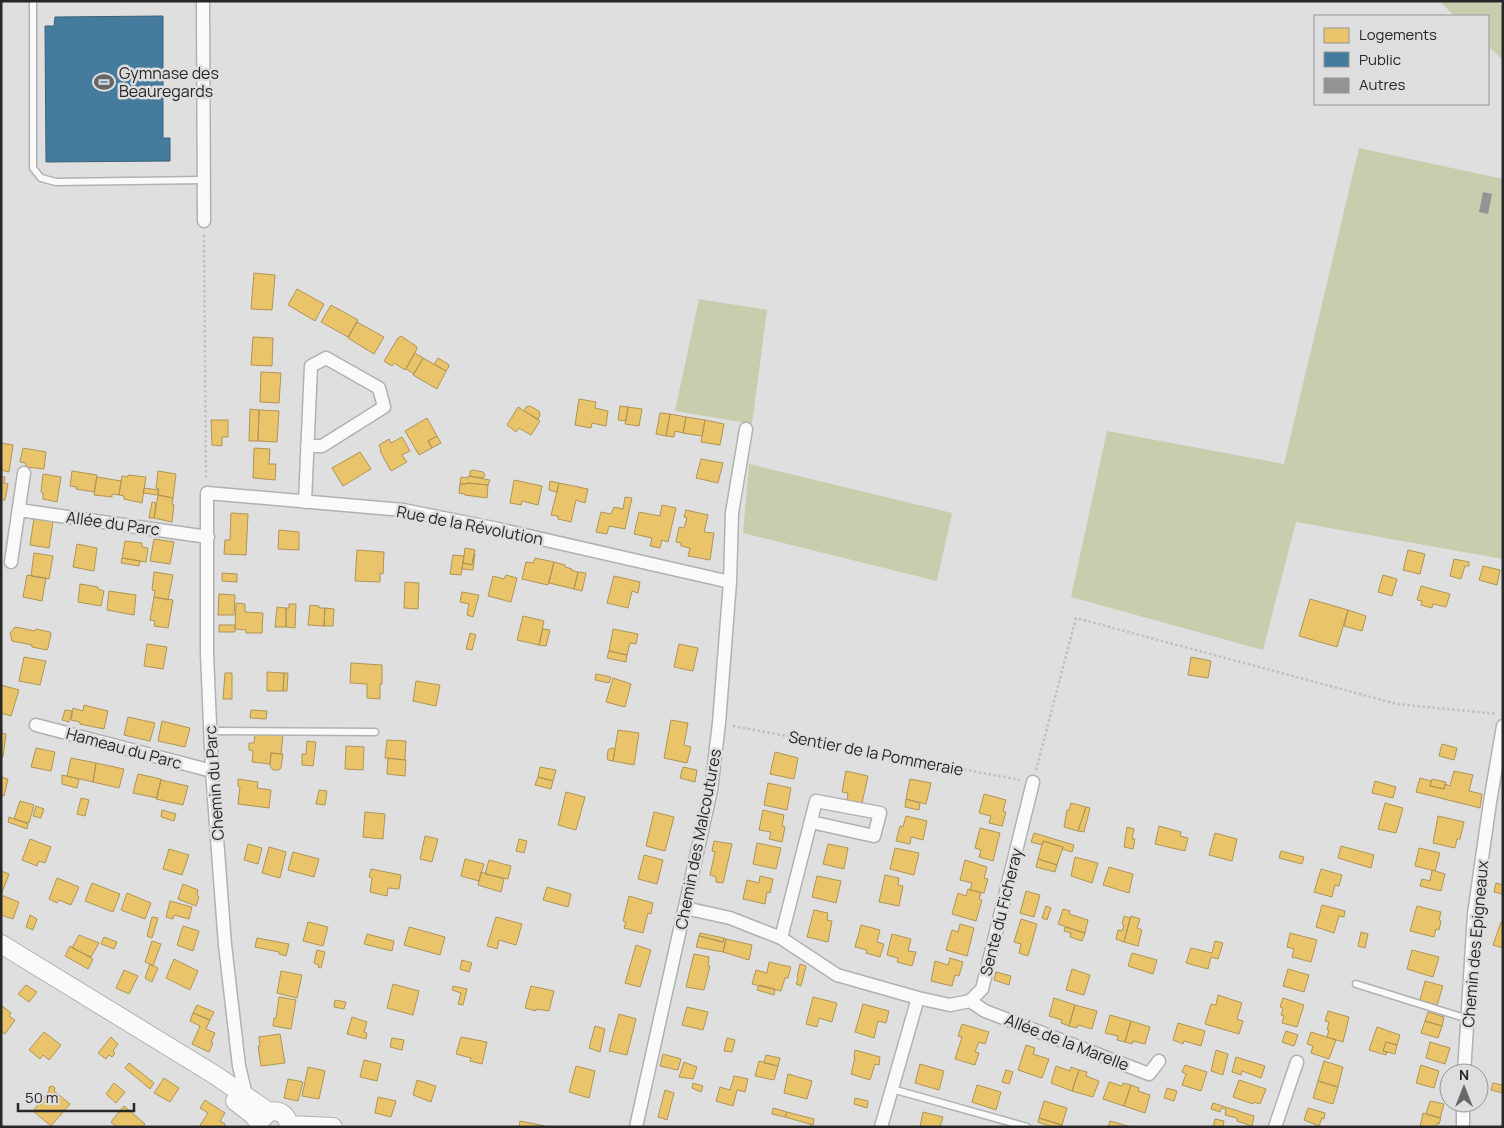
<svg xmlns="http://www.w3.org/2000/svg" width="1504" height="1128" viewBox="0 0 1504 1128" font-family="Manrope,sans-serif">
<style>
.green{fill:#c9ccad}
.homes{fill:#e9c46a;stroke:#af9556}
.public{fill:#457b9d;stroke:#3c627a}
.building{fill:#949494}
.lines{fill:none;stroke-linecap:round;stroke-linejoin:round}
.service-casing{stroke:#b1b1b1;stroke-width:9}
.minor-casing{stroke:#b1b1b1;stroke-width:15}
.secondary-casing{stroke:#b1b1b1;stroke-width:20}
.path{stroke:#c0c0c0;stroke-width:2.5;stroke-dasharray:2.5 2.5;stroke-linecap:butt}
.service{stroke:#fafafa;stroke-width:6}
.minor{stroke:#fafafa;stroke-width:12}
.secondary{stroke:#fafafa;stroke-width:18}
.labels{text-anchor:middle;stroke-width:5;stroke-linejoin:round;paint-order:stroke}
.poi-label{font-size:16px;fill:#272727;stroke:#dedee0;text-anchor:start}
.street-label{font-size:16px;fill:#272727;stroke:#dedee0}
</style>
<rect width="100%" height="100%" fill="#dfdfdf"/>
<!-- green -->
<path class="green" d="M1439,1H1497L1503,7V60L1488,46V16H1455Z
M1359,148L1503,179V559L1296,522L1263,650L1071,597L1107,431L1284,464Z
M699,299L767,310L752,424L675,411Z
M749,464L952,513L937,581L743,533Z"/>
<!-- homes -->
<path class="homes" d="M254,273L275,275L272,310L251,309Z
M297,289L324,304L315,321L288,305Z
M331,305L358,320L348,337L321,322Z
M357,322L384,337L374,354L348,338Z
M401,336L416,346L417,349L405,370L394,363L392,366L384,361L398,338Z
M253,337L273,338L272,366L251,365Z
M415,353L423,358L414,374L406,369Z
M423,358L446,371L437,389L413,375Z
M438,358L448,364L449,367L446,371L434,364Z
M261,372L281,373L279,403L260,402Z
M579,399L596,402L595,408L608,411L606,426L592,423L591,428L575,425Z
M530,406L539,411L540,415L538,419L524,411L526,407Z
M620,406L628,407L626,421L618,420Z
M518,407L540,421L531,435L519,428L516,432L507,425Z
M628,407L642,409L639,426L625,424Z
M250,409L259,410L258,441H249Z
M259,410L279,411L277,442L258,441Z
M660,413L670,414L666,436L656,434Z
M670,414L686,417L683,433L675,431L674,437L666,436Z
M686,417L705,420L702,436L683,433Z
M427,418L437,436L428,441L432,448L419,455L405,431Z
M211,420H228V437H222V446L212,445Z
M705,420L724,424L720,445L701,442Z
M437,436L441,443L432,448L428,441Z
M402,437L410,451L402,455L407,462L391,471L380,451L381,450L379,445L389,439L391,443Z
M1,443L13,445L9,472L1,470Z
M23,448L46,452L44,469L26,467V463L20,462Z
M254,448L270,449L269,464H276L275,480L253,478Z
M360,452L371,469L343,486L332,468Z
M701,459L723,463L718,483L696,478Z
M473,470L483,472L485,475L483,478L470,476V471Z
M72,471L97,475L94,492L76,489L77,487L70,486Z
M158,471L176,474L173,498L158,495L159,489L156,488Z
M43,474L61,477L57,502L43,499V493L41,492Z
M128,475L146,477L142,503L124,499V496L119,495L122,476L128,477Z
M1,476L5,477L4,483L8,484L5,500H1Z
M468,476L490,480L488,485L467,483L466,484H460L461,477L468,478Z
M97,477L121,481L119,495L112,494V497L94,495Z
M514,480L542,486L538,505L522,501L521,505L510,503Z
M550,481L559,483L557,492L549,490Z
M467,483L488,485L487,498L465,495V494L459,493L460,484H466Z
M559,483L588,489L585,503L576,500L571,522L558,519V516L551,515Z
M144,488L158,490V495L143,493Z
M158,495L173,498L172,504L174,505L172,522L154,518Z
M625,497L632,498L625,529L609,526L607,534L596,532L601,512L611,514L614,507L623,509Z
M152,502L156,503L154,518H149Z
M662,505L676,508L668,542L662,540L660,548L650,546L652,538L634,534L639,512L660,516Z
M686,510L708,515L704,532L714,533L710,560L688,556L690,548L681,546V543L676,542L679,527L684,528L687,518L684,517Z
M231,513L248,514L246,555L224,554L225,540H230Z
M34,518L53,521L49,548L30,545Z
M279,530L299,532V550L278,549Z
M154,539L174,542L170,564L150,561Z
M125,541L142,543V547L148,548L146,562L122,558Z
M77,544L97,548L94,571L73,567Z
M465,548L475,550L472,565L463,563Z
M357,550L384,552L383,574L380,573V582L355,581Z
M1408,550L1425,554L1420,574L1403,570Z
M34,553L53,556L49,579L31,576Z
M474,554H475L473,570L462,569L463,563L472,565Z
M453,555L464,556L461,575L450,574Z
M122,558L140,561L139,566L121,563Z
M535,558L554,562L548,585L522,579L526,562L533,563Z
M1454,559L1469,562V566H1465L1461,579L1450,576Z
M554,562L565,565V567L572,569L571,570L578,572L574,589L549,583Z
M1483,566L1500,570L1497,585L1479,580Z
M154,572L173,575L168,600L154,597L155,591L152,590Z
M578,572L586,573L582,591L574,589Z
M222,573L237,574V582L222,581Z
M27,575L46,578L42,601L23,597Z
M506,575L517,578L511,602L488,596L493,576L504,579Z
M1383,575L1397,579L1392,596L1378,592Z
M614,576L640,582L638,593L632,591L628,608L607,603Z
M405,582L419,583L418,609L404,608Z
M80,584L98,587V589L104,591L101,606L78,602Z
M1421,586L1450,594L1446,607L1433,604L1432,608L1421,605L1422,601L1417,600Z
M109,591L136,595L134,615L107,610Z
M462,592L479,595L473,617L467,615L469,604L460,602Z
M219,594L235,595L234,615H218Z
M154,597L173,600L168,628L154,626L155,621L150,620Z
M1310,599L1348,610L1337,647L1299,636Z
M236,603L245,604V612L263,613L262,633H246V630L235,629Z
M289,604H296L295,628L286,627V608H289Z
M310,605L319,606V608H325L324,626L308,625Z
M277,607L286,608V627H275Z
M325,608L334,609L333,626H324Z
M1348,610L1366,616L1362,631L1344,626Z
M523,616L544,621L539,645L517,640Z
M219,625H235V632H219Z
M15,627L35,631L36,629L50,632L51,634L48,648L47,650L32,647V645L12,641L10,633Z
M543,629L550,630L546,646L539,645Z
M613,629L638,634L636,644L630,643L627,655L609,651Z
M470,633L476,635L472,650L466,649Z
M147,644L167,647L163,669L144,666Z
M679,644L698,648L693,671L674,667Z
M609,651L627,655L626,662L607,658Z
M24,657L46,661L40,685L19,681Z
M1191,657L1211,661L1208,678L1188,675Z
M351,663L382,665V684H380V699L367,698V684L350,683Z
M267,672L284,673L283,691H267Z
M225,673H232V699H223Z
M284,673H288L287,691H283Z
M596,674L611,677L609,683L595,680Z
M613,678L631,684L625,707L606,702Z
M416,681L440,685L436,706L413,701Z
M1,685L19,690L11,716L1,713Z
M84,705L108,711L104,729L80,724V722L71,720L73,708L83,711Z
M65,710L72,711L69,722L62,720Z
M251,710L267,711L266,719L250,718Z
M128,717L155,723L150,741L124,735Z
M671,720L688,723L684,745L691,747L687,763L664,758Z
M162,721L190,728L185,747L158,741Z
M618,730L639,733L634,765L613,761Z
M1,733L6,734L3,757H1Z
M255,734L283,735L281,754L271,753L270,764L252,762L253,751L249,750V743H254Z
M387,740L406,741L405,760L385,758Z
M307,741L316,742L313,766L302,765V754H306Z
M1442,744L1457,748L1454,760L1439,756Z
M346,746L364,747L363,770L345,769Z
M36,748L55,752L51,771L31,767Z
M611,748L615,749L613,761L608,760L607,758L608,750Z
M775,752L798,758L794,779L770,774Z
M271,753L283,754L281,768L278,770H273L270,766Z
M71,758L96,763L93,782L67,776Z
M388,758L406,760L405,776L387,774Z
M96,763L124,769L119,788L93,782Z
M540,767L556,770L553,781L538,777Z
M683,767L697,770L695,782L680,778Z
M846,771L868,776L862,803L847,800L848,793L842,792Z
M1454,771L1473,775L1469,791L1482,794L1480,808L1416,792L1420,778L1431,781L1430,786L1444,789L1445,784L1450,786Z
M138,774L161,779L157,798L133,793Z
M62,775L79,779L77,788L62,784Z
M1,777L8,779L4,796L1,795Z
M538,777L553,781L551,789L535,785Z
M238,779L258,782L257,788L271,790L269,808L238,804L240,787L238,786Z
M910,779L931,783L926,804L906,799Z
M1432,779L1446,782L1444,789L1430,786Z
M161,780L188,786L183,805L156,799Z
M1375,781L1396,787L1393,798L1372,793Z
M768,783L791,788L787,810L764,805Z
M319,790L327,791L325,805L316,804Z
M566,792L585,797L576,830L558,825Z
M984,794L1006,800L1003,811L1006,812L1002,826L989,823L991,816L979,813Z
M81,798L89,800L85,816L77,814Z
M906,799L920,803L919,810L905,807Z
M20,801L34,805L29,823L14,819Z
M1071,803L1086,807L1078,831L1064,827L1067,810H1069Z
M1385,803L1403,808L1396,833L1378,829Z
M36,806L44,809L41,818L33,816Z
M1086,807L1090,808L1084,832L1078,831Z
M162,810L176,814L174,821L161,817Z
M763,810L784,815L782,826L785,827L782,842L769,839L771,832L759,830Z
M365,812L385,814L383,839L363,837Z
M654,812L674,817L665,851L646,846Z
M906,816L927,821L923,840L911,837L910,844L896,841L900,826L903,827Z
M1438,816L1464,822L1460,839H1457L1455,848L1433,843Z
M9,817L28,824L27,829L8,822Z
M1159,826L1181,832L1180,836L1188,838L1185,851L1155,844Z
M1127,827L1134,829L1132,839H1135L1133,849L1124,847Z
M980,828L1000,833L993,861L979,857L981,850L975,848Z
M1034,833L1074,845L1072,852L1062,849L1063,847L1043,841L1042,845L1031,842Z
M1215,833L1237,839L1232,861L1209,855Z
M425,836L438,839L432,862L420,859Z
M30,839L51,847L45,863L39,861L37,866L22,860Z
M519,839L527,841L524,853L516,851Z
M714,841L732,844L723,883L716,882V877L710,875L715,852L712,851Z
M1043,841L1063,847L1057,865L1038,859Z
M757,843L781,848L776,869L753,864Z
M248,844L262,848L258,864L244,860Z
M828,844L848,848L844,869L823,864Z
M1341,846L1374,855L1371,868L1338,858Z
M269,847L286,852L280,878L262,873Z
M895,848L919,853L914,875L890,869Z
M1419,848L1440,853L1435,871L1415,866Z
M169,849L189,855L182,875L163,869Z
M1281,851L1304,857L1302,864L1279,858Z
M293,852L319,859L314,877L288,870Z
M644,855L663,860L657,884L638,879Z
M1075,857L1098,863L1092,883L1071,876Z
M465,859L484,864L479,881L461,876Z
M1038,859L1057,865L1055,872L1036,867Z
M489,860L511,866L508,879L485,874Z
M965,860L987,867L984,878L988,879L984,893L970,890L972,883L960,880Z
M1109,867L1133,874L1129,893L1103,885Z
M371,869L401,875L399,889L388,888L387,896L370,892L372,878L369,877Z
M1321,869L1342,875L1339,886L1335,885L1332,897L1314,892Z
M1432,870L1445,874L1441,891L1420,886L1422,879L1430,881Z
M1,871L9,874L1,895Z
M481,872L504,879L501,892L478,885Z
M885,875L899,878L898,885L903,886L899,906L879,902Z
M760,876L773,879L770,893L767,892L765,904L743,899L747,880L759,883Z
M817,876L841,881L836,903L812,897Z
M57,878L79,887L71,905L59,900L57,903L49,899Z
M92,883L120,894L113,912L85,901Z
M1496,883L1503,885V894L1494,892Z
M183,884L198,890L197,895L199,897L196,906L178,899Z
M547,887L571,894L568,907L543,900Z
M968,889L981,893L979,899L982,900L976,921L952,914L958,893L966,896Z
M1026,891L1040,895L1034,917L1020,913Z
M127,893L151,903L145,919L121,910Z
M1,895L19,902L13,919L1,915Z
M629,896L653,903L651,914L648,913L643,933L624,928L626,922L623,921Z
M170,901L192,907L189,919L174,915L173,919L166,917Z
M1322,905L1345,911L1344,917L1339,916L1334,933L1316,927Z
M1046,906L1051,908L1047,920L1042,918Z
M1417,906L1441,912L1439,920L1441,921L1439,930L1436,929L1434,937L1410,931Z
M1063,909L1070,911L1069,914L1088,920L1085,933L1058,924Z
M814,910L828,913L827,920L832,921L828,942L807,937Z
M30,915L37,919L33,930L26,927Z
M1124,916L1130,918L1124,942L1116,939L1118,930L1122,931L1124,925L1122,924Z
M1131,916L1140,919L1137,928L1142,930L1138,946L1124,942Z
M152,917L158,918L152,938L147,936Z
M496,917L522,924L516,945L499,940L497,949L487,946Z
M1021,919L1037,924L1028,956L1019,953L1021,944L1014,942Z
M308,922L328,927L323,946L303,941Z
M1501,922L1503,923V948L1493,945Z
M960,924L974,928L967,956L946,950L952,930L958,932Z
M861,925L880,930L877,942L884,944L880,957L866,953L867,950L855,947Z
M183,926L199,931L193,951L177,945Z
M409,927L445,937L440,955L404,945Z
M1065,927L1085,933L1082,941L1070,937L1071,933L1064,931Z
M1361,932L1368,934L1365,948L1358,946Z
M700,933L724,938L723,942L699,936Z
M1290,933L1317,940L1311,962L1292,957L1294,949L1287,947Z
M367,934L394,941L392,951L364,944Z
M892,934L911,939L908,951L916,952L912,966L897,962L898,958L887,955Z
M79,935L99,943L91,957L72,948Z
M699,936L723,942L724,938L726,939L723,952L696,947Z
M104,937L117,942L114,949L101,944Z
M257,938L289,944L286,956L279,954V952L255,947Z
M726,939L752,945L749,960L723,952Z
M152,941L161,944L153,966L145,962Z
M1215,941L1223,943L1218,959L1211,957L1208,969L1186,963L1191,948L1212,953Z
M636,945L651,950L640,987L625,983Z
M70,946L93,959L88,969L65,956Z
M317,950L325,952L321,968L318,967L319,965L314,963Z
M1412,950L1439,957L1433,977L1407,969Z
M1132,953L1157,960L1153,974L1128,966Z
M694,954L709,957L708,966H710L704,990L686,987Z
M950,958L963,962L959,976L955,975L952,986L931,981L935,961L948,965Z
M174,959L198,971L190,990L166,978Z
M462,960L472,963L469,972L460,969Z
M769,962L791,967L788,978H785L781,991L752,984L756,970L767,973Z
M150,964L158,968L152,982L145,978Z
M800,964L806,966L801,986L796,984L798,979L797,977Z
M1072,969L1090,975L1084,995L1066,990Z
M1288,969L1309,975L1304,992L1283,986Z
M124,970L138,976L129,994L116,988Z
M281,971L302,975L297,998L277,993Z
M996,972L1011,976L1009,985L994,980Z
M1425,981L1443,986L1437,1005L1420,1000Z
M393,984L419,991L413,1015L387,1008Z
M26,985L37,992L29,1002L18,994Z
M759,985L775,989L774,995L757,990Z
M453,986L467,989L463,1005L458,1004L461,993L452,990Z
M531,986L554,991L549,1011L536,1009V1011L525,1008Z
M1218,995L1242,1003L1237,1019L1243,1021L1239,1034L1205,1024L1211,1004L1216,1005Z
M279,997L296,1000L291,1029L273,1026L274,1018H276Z
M813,997L837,1003L832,1022L819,1018L817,1027L806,1024Z
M1054,998L1075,1005L1069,1026L1061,1023L1062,1020L1049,1016Z
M1283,998L1304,1005L1297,1027L1282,1023L1284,1016L1281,1015L1283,1008L1280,1007Z
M335,1000L346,1002L344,1009L334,1007Z
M863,1004L889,1011L886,1023L878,1021L874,1038L855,1032Z
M1,1005L11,1013L9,1016L15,1020L5,1034L1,1031Z
M197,1005L214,1012L210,1020L193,1013Z
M1075,1005L1097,1011L1092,1029L1078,1025L1077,1028L1069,1026Z
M687,1007L708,1012L703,1030L682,1025Z
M1328,1011L1349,1017L1343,1042L1327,1037L1329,1030H1327L1329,1022L1325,1021Z
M1428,1012L1444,1017L1442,1026L1425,1021Z
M193,1013L210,1020L206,1029L215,1033L211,1042L213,1043L209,1052L192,1044L200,1026L190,1021Z
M619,1014L636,1019L627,1055L609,1051Z
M1110,1015L1131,1021L1125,1042L1117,1040L1118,1036L1105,1033Z
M352,1017L367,1022L364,1032L367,1033L366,1039L347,1034Z
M1131,1021L1150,1027L1145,1044L1133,1041L1132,1044L1125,1042Z
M1425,1021L1442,1026L1438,1038L1421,1033Z
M1178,1023L1205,1031L1201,1046L1184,1041L1183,1044L1173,1040Z
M962,1024L989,1032L985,1044L979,1042L975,1052L979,1053L975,1065L955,1059L962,1037L958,1036Z
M595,1026L605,1029L600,1052L589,1048Z
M1377,1027L1400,1035L1397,1045L1386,1042L1383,1051L1387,1052L1386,1055L1369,1050Z
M1286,1031L1298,1035L1294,1046L1282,1042Z
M44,1032L61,1045L49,1060L43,1055L40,1059L29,1050Z
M1311,1032L1336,1040L1329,1059L1311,1053L1313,1046L1307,1044Z
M280,1034L285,1063L261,1066L258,1046H260L259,1037Z
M111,1037L118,1044L113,1051L115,1053L112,1057L109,1055L106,1059L98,1053Z
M461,1037L487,1042L482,1064L470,1061L471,1058L456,1054Z
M392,1038L404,1040L402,1050L390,1047Z
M727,1038L735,1040L732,1052L724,1051Z
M1386,1042L1397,1045L1395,1054L1383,1051Z
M1430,1042L1450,1048L1445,1064L1426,1058Z
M1026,1045L1035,1048L1033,1054L1049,1059L1042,1078L1018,1070Z
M855,1050L880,1057L879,1065L875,1064L870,1080L851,1074L855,1057H854Z
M1216,1050L1228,1054L1223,1075L1211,1071Z
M663,1054L681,1059L678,1070L660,1066Z
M766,1055L780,1058L778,1066L764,1063Z
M1236,1057L1265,1066L1261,1078L1242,1071L1241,1075L1232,1072Z
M364,1060L381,1064L377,1081L360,1077Z
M759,1061L778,1066L774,1080L755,1076Z
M1324,1061L1343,1067L1338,1087L1318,1081Z
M684,1062L697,1067L693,1079L679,1077Z
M129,1063L154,1083L150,1089L125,1068Z
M920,1064L944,1071L939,1090L915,1083Z
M1185,1065L1207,1072L1201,1091L1182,1085L1186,1074L1182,1072Z
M1421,1065L1439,1071L1434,1088L1416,1083Z
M576,1066L595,1071L589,1098L569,1092Z
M1056,1066L1070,1071L1071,1067L1079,1070L1072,1091L1051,1083Z
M308,1067L325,1071L319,1099L302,1096Z
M1006,1070L1013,1072L1009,1084L1002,1082Z
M1079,1070L1087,1072L1086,1076L1099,1081L1093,1097L1072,1091Z
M788,1074L812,1081L807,1099L784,1093Z
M734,1076L748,1079L745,1092L737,1090L733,1106L716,1101L720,1087L730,1090Z
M164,1078L179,1088L170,1102L154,1093Z
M288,1079L303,1082L298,1101L284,1098Z
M417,1080L436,1086L431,1102L413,1095Z
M1239,1080L1266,1089L1260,1104L1254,1102L1253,1104L1233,1097Z
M1318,1081L1338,1087L1333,1104L1313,1098Z
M1109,1082L1122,1086L1123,1083L1131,1085L1124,1106L1103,1099Z
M114,1083L125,1092L116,1103L106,1094Z
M693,1083L703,1086L701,1092L692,1088Z
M1493,1083L1503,1085V1093L1491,1090Z
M977,1085L1001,1092L996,1110L972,1102Z
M1131,1085L1139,1088L1138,1091L1150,1095L1145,1113L1124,1106Z
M52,1086L55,1088L54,1091L70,1104L51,1126L33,1111L49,1091V1087Z
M1167,1088L1177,1091L1174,1101L1164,1098Z
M665,1090L674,1093L667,1120L658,1117Z
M378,1097L396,1101L391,1117L375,1113Z
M855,1098L868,1101L867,1108L854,1104Z
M205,1100L225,1113L220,1121L225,1124L224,1127H199L208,1113L200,1108Z
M1044,1101L1067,1108L1062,1125L1039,1118Z
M1430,1101L1444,1104L1440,1118L1426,1114Z
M1213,1103L1254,1116L1252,1126L1237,1121V1118L1225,1115L1226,1109L1221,1108L1220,1112L1211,1109Z
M124,1106L145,1124L143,1127H117L111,1122Z
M773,1108L787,1112L785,1117L772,1114Z
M1308,1108L1325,1113L1324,1119L1322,1118L1319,1126L1304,1120Z
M787,1112L814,1119L813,1125L785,1117Z
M923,1112L943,1117L940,1127H920Z
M1423,1113L1441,1118L1439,1124L1437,1123V1127H1420Z
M1039,1118L1062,1125L1061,1127H1052L1038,1122Z
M1215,1119L1224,1121L1223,1127H1213Z
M520,1121L545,1126V1127H519Z
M1110,1121L1131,1127H1108Z"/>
<!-- public -->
<path class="public" d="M163,16V138H170V161L46,162L45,26H54L55,17Z"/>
<!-- building -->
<path class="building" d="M1483,192L1492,194L1488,214L1479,212Z"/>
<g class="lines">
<defs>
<path id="service" d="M33,1V168L41,178L56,182L204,180
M210,731L375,732
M1356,984L1468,1019
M892,1089L1027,1127"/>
<path id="minor" d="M203,1L204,221
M305,502L311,366L326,358L379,388L384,407L322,446H307
M19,510L208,537
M11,562L24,473
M36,725L212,771
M685,908L730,918L781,938L837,975L918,998
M781,938L816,801L880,813L874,836L811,822
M970,1001L985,1011L1149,1074L1159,1061
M1464,1073L1474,914L1490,802L1503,726
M246,1095L239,1066L225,945L212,771L207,654V493L403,510L498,529L730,582
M1463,1103V1127
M636,1127L711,790L719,723L730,582L732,513L746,429
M881,1127L918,998L950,1005L970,1001L982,989L1033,782
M1275,1127L1297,1062"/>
<path id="secondary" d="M1,944L215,1075L269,1112
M235,1101L253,1115L260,1124
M261,1120L269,1112C280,1109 288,1115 289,1127
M289,1125L333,1127"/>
</defs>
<!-- service casing -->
<use href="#service" class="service-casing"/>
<!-- minor casing -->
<use href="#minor" class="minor-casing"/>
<!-- secondary casing -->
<use href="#secondary" class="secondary-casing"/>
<!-- path -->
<path class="path" d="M204,235L206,479
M733,726L1020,780
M1036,770L1076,618L1397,704L1497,714"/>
<!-- service -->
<use href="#service" class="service"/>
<!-- minor -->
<use href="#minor" class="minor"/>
<!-- secondary -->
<use href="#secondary" class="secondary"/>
</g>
<!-- icons -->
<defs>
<symbol id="stadium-bare" viewBox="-9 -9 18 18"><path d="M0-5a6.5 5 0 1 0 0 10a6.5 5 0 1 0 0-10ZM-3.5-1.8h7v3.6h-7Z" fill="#676767" stroke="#dedee0" stroke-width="2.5" paint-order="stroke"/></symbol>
</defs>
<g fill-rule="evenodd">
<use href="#stadium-bare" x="90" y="68" width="28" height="28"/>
</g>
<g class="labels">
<!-- poi labels -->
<g class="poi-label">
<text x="119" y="79">Gymnase des<tspan x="119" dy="18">Beauregards</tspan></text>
</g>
<!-- street labels -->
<g class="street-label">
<text transform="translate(113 523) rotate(8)" y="6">Allée du Parc</text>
<text transform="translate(470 525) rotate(11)" y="6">Rue de la Révolution</text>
<text transform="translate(124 748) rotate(15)" y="6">Hameau du Parc</text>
<text transform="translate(876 753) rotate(11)" y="6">Sentier de la Pommeraie</text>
<text transform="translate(214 783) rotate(-94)" y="6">Chemin du Parc</text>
<text transform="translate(698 839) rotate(-79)" y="6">Chemin des Malcoutures</text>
<text transform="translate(1001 912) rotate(-76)" y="6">Sente du Ficheray</text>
<text transform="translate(1475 944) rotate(-85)" y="6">Chemin des Epigneaux</text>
<text transform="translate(1067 1042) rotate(21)" y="6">Allée de la Marelle</text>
</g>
</g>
<!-- border -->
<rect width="1504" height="1128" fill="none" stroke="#272727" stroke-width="5"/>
<!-- legend -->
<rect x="1314" y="15" width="175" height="90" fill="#dedee0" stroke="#959596"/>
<rect x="1324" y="28" width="25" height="15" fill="#e9c46a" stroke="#959596"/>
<text x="1359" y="40" font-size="15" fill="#272727">Logements</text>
<rect x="1324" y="52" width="25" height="15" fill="#457b9d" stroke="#959596"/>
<text x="1359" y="65" font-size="15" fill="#272727">Public</text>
<rect x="1324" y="78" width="25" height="15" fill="#949494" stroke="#959596"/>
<text x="1359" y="90" font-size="15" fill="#272727">Autres</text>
<!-- north arrow -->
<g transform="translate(1464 1088)"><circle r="24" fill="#dedee0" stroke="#959596"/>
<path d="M0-4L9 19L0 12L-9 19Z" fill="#676767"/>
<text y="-8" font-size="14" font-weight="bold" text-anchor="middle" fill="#272727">N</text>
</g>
<!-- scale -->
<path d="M18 1103v8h116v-8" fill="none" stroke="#272727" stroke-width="2.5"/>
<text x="25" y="1103" font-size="15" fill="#272727" stroke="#dedee0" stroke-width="4" paint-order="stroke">50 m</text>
</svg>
